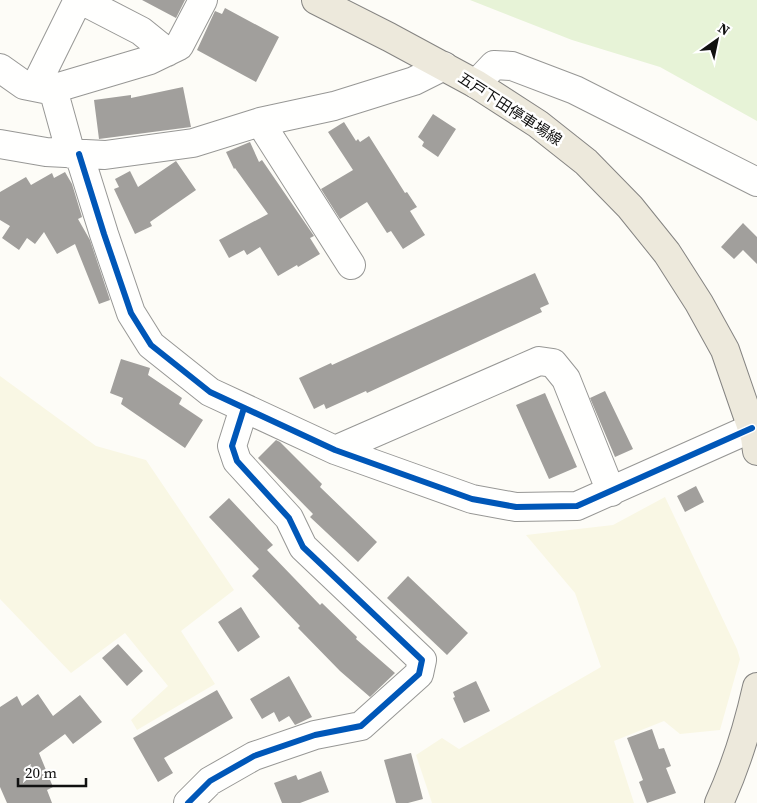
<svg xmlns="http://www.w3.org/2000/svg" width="757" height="803" viewBox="0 0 757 803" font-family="'Source Serif 4','Noto Sans JP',serif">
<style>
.farmland{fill:#f9f7e4}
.green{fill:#e7f3d7}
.building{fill:#a19f9c}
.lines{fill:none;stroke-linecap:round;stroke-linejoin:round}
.minor-casing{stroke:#979795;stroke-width:30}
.major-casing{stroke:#858482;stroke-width:30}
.minor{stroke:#fffffe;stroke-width:28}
.major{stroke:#ede9dc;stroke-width:28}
.cycleway-casing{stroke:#fff;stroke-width:9}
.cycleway{stroke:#0057b8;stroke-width:6}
.labels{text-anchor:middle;stroke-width:5;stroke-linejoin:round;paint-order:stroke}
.street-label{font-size:15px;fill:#111;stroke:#fff}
</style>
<rect width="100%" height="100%" fill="#fdfcf7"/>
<!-- farmland -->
<path class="farmland" d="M0,376L96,446L146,460L234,590L181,631L215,684L137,730L131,720L168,686L125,633L71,673L0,599Z
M665,497L737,649L740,659L720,730L680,734L664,721L614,741L634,803H432L416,755L442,738L459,749L601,667L575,593L526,535L613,525Z"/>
<!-- green -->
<path class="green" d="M470,0H757V121L660,67L572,40Z"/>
<!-- building -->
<path class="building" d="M142,0H185L176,18Z
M225,8L279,37L256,82L197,50L215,11L222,14Z
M183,87L191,127L99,139L94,100L131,95V98Z
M433,114L456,129L438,157L422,146L424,142L418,137Z
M344,122L356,141L358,139L360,142L369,136L405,193L407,192L417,207L410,211L425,235L403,249L391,231L387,233L367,202L340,219L321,189L353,170L328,132Z
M250,142L259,162L262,160L314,236L310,238L320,254L298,267L297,265L278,276L260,247L247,255L244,250L229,258L219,240L268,214L235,168L234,169L226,152Z
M176,161L196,190L150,222L152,226L135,234L114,189L119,187L115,179L130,171L138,187Z
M65,172L72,184L82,217L78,219L90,240L110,300L99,304L75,244L57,254L44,232L35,244L27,238L19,250L2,238L10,226L0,220V192L26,177L31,185L52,173L54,178Z
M743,223L757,237V264L743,250L734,259L721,247Z
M535,273L549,304L540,308L542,312L367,393L366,391L326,409L324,404L314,409L299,378L331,363L332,365Z
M121,359L150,368L148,375L182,398L179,404L203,420L185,448L121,404L123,398L110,393Z
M605,391L633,449L615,457L590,398Z
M545,393L577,467L549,479L516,405Z
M276,440L280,442L322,484L320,487L377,542L358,562L310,517L313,514L258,458Z
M696,486L704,502L685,512L677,496Z
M229,498L273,545L267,550L320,605L322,603L357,637L356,639L395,673L370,697L340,671L298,628L300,626L252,576L259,569L209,517Z
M408,576L468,633L447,655L387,598Z
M241,607L260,637L238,652L218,622Z
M118,644L143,671L127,686L102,658Z
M289,676L312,717L295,725L289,716L279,722L274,712L262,719L250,699Z
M476,681L490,711L464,723L453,698L455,697L453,692Z
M217,690L233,718L164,758L173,773L158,782L133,738Z
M38,694L53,716L80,695L102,722L73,744L65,734L39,753L53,787L47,790L52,803H7L0,787V707L17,696L22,706Z
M652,729L659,749L664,748L671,766L666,768L676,793L647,803L639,782L643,780L627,738Z
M411,753L423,799L408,803H396L384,760Z
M321,771L329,792L300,803H282L274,783L296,775L298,780Z"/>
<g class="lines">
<defs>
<path id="minor" d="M81,0L141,31L167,52
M0,68L24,85L49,90L150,60L179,46L203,0
M476,84L494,65L512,66L575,90L757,182
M35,87L78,0
M53,89L71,154
M260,122L351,265
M0,144L46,152L105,155L193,143L260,122L334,106L414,81L444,66
M79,154L104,234L131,313L151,345L210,392L335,450L472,499L516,507L577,506L752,428
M335,450L539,361L553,363L566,379L611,492
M188,803L210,781L254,756L315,735L361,726L419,674L422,660L303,547L289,518L237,461L232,446L244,408"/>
<path id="major" d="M316,0L389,37L476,84L538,124L586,162L630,207L667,253L699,303L725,350L755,437L757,451
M719,803C736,766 748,727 757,687"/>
</defs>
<!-- minor casing -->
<use href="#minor" class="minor-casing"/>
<!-- major casing -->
<use href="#major" class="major-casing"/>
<!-- minor -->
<use href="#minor" class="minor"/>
<!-- major -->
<use href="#major" class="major"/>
<defs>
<path id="cycleway" d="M79,154L104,234L131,313L151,345L210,392L335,450L472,499L516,507L577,506L752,428
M188,803L210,781L254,756L315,735L361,726L419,674L422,660L303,547L289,518L237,461L232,446L244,408"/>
</defs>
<!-- cycleway casing -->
<use href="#cycleway" class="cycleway-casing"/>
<!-- cycleway -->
<use href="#cycleway" class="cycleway"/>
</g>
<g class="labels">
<!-- street labels -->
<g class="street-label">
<text transform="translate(510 109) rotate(33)" y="5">五戸下田停車場線</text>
</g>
</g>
<!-- north arrow -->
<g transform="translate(717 40) rotate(33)" stroke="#ffffff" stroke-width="4" paint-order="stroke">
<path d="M0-4L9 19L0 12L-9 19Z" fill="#111111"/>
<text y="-8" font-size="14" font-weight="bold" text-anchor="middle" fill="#111111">N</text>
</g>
<!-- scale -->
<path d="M18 778v8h68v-8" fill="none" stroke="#111111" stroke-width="2.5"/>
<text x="25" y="778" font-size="15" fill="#111111" stroke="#ffffff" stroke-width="4" paint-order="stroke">20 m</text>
</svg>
